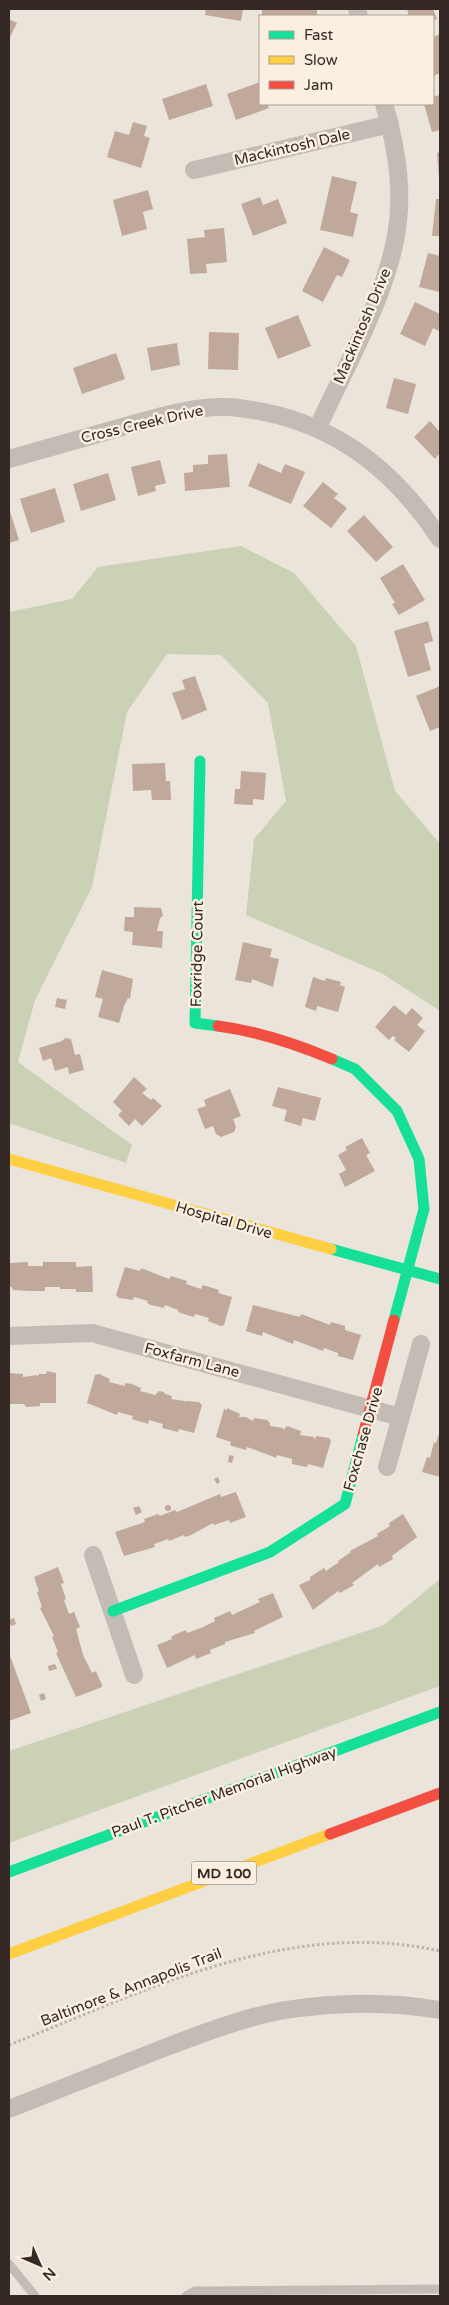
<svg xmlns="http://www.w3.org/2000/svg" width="449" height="2305" viewBox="0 0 449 2305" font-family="'Varela Round',sans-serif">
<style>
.green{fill:#cbd1b4}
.building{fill:#c0a89b}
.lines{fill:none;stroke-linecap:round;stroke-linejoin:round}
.path{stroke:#bcb4ad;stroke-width:3;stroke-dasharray:2.5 2.5;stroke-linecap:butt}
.lane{stroke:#c3bcb5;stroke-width:9}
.street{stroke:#c3bcb5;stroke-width:18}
.fast{stroke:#16e098;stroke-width:11}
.slow{stroke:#ffcf43;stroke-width:11}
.jam{stroke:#f24e42;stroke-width:11}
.labels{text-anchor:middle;stroke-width:5;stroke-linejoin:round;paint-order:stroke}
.shield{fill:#faefe0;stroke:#6f645c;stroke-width:1}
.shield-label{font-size:14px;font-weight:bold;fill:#342924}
.street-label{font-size:15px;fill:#342924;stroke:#faefe0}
</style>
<rect width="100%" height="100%" fill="#ebe4db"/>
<!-- green -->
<path class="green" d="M241,546L294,573L356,646L395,791L440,844V1011L383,974L246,915L254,839L286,801L268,703L221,655L167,654L127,712L92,887L35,1000L18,1062L132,1145L126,1163L9,1123V612L72,599L98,567Z
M440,1579V1686L9,1843V1751L384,1625Z"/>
<!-- building -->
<path class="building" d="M206,9H243L241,21L205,15Z
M262,9H317V16H262Z
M407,9H433L437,19L433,20V16H409Z
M9,19L17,23L9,39Z
M440,34V73L433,76V37Z
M260,82V104H267L269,108L236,120L227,94Z
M206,84L213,106L169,120L162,99Z
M440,95V130L432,132L424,104H433V97Z
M133,122L147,126L144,136L150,138L141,168L107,157L115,131L129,135Z
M440,152V176L439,177L437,153Z
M332,176L357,182L350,212L358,214L353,237L320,230Z
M148,190L153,209L143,212L147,229L122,236L113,200Z
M260,197L263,205L278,199L287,223L253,236L241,204Z
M436,199H440V236H432Z
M224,228L227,262L206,264L207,273L190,274L187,239L205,237L204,230Z
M324,247L350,260L342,277L337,275L323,302L302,291Z
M428,253L440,256V292L419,287Z
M415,302L440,314L439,331L433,328L425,346L400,334Z
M298,315L311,346L278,359L265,328Z
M209,332L239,333L238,370L208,369Z
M177,343L180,365L151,371L147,348Z
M116,353L125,379L82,394L73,368Z
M394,378L416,384L408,414L386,408Z
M430,421L440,432V453L435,459L414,437Z
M227,454L230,487L185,491L184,473L193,472V465L208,464V455Z
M160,460L166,483L155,486L156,491L138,496L131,467Z
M258,463L281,473L285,464L305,472L291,504L248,486Z
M108,473L116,500L81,511L73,484Z
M323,482L338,494L334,498L347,508L331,528L303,506Z
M55,488L65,522L31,533L20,499Z
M9,508L19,540L9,543Z
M364,515L393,547L376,562L347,531Z
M403,564L425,600L399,615L392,604L395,603L380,578Z
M428,621L433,641L424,644L431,670L408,677L394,631Z
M195,676L207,710L182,720L172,693L185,689L182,680Z
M440,686V727L430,731L416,696Z
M165,763L166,781H170L171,800H152L151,790L133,791L132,764Z
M241,771L266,773L264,800L253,799V805L234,804L235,789H240Z
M134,907L161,908L163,916L160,918L157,931H163L162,948L132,945L133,932L124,931L125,917H134Z
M243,942L272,949L270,957L279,959L273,987L252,979L251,983L235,980Z
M102,970L133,979L130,999L128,998L124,1006L119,1023L98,1017L103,999L95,997Z
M313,977L325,981L326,978L341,982L340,985L345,987L338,1012L317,1006L316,1011L305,1007Z
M57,998L67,1000L65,1009L55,1007Z
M394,1005L406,1015L412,1008L423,1018L417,1025L425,1031L409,1052L394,1040L396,1038L393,1036L389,1040L375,1027Z
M65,1038L71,1039L75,1055L80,1054L84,1070L69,1074L68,1067L55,1071L51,1058L43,1061L39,1048L62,1041Z
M134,1077L147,1089L142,1093L151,1100L153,1098L162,1106L142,1126L135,1119L129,1126L118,1115L122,1111L113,1102Z
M278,1087L321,1098L315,1121L303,1118L301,1126L284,1121L287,1110L272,1106Z
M230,1089L241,1116L233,1119L236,1127L234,1132L221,1137L216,1134L213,1126L205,1129L197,1109L206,1106L204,1100Z
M362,1138L370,1153L366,1155L375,1171L345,1187L339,1174L346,1170L338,1155L347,1150L345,1147Z
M28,1262V1266H43V1262H76V1267L92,1266L93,1292H76V1289H60V1287H45V1291H30L13,1290L12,1287H9V1263Z
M125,1267L140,1271L141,1268L169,1279L171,1276L187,1281L186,1284L201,1289L203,1285L219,1290L218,1293L232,1297L224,1325L221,1326L208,1321L209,1318L195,1314L194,1317L190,1316L178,1312V1310L165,1305L164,1308L151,1305L147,1303L148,1301L134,1297L133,1300L119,1298L116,1295Z
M253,1305L300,1317L301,1314L330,1325L331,1322L345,1326V1330L361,1335L353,1360L338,1356V1353L324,1348L323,1351L294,1340L293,1344L263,1332L262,1336L246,1331Z
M47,1371L56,1373V1403H40V1406L26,1407L24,1404H9L10,1373L23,1374V1377L37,1375V1377L39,1374H46Z
M99,1374L110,1379L109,1382L125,1386V1383L132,1384L141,1388L140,1391L155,1395L159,1391L164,1392L165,1394L172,1396L171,1399L185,1401L184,1403L186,1401L199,1402L202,1405L194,1433L179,1429L178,1432L162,1428L163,1424L149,1420L148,1424L132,1419L133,1416L118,1412L117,1415L87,1403L95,1375Z
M227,1408L240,1414L239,1417H246L253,1421L254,1418L267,1420L270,1423V1426L283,1428V1430L287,1426L301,1431L300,1435L314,1437L315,1440L316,1436L329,1438L331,1441L323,1468L308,1464L307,1467L292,1464V1459L277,1455L276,1458L274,1457L247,1447L246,1450L232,1446L230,1445L231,1442L216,1437L224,1409L227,1410Z
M440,1431V1477L422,1472L427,1457L430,1458L434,1442L436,1443Z
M229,1455L234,1456L232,1463L228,1462Z
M218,1477L220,1482L217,1484L214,1479Z
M236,1492L246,1517L230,1523L229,1520L214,1525L213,1523L189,1536L185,1537L184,1535L169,1541L168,1539L154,1544L155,1547L124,1556L115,1532L145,1522L144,1519L158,1514L160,1516L175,1510L177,1512L220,1494L221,1497Z
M165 1508a3 3 0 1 1 6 0a3 3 0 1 1-6 0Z
M139,1506L142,1512L136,1515L133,1508Z
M403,1514L417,1537L392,1556L393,1559L379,1567L378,1564L352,1583L354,1585L340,1593L338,1591L313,1610L299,1585L310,1580V1577L324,1568L326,1571L339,1562L338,1561L351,1552L350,1551L378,1536L377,1534L390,1526L389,1523Z
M58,1567L64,1583L61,1584L66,1599L64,1600L69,1614L74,1612L80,1627L76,1629L83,1655L92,1673L96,1671L102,1685V1687L76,1697L56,1653L58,1652L52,1637L54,1636L40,1608L42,1607L37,1592L39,1591L34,1577Z
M273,1593L283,1617L254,1631L255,1633L225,1642V1644L210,1650L211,1653L196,1659L195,1655L167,1668L157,1645L172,1639L171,1637L174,1635L186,1630L187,1633L201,1628L215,1621L214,1618L230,1611L232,1615L245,1609L260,1602L258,1599Z
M14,1618L16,1624L11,1626L9,1620Z
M9,1653L31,1713L9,1721Z
M55,1664L57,1669L49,1671L48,1666Z
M44,1693L46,1699L41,1701L39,1695Z"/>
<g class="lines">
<!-- path -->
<path class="path" d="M9,2045C146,1991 288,1917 440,1951"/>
<!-- lane -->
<path class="lane" d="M9,2264L35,2296
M186,2296L195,2291L440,2289"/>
<!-- street -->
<path class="street" d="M357,9L359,16
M194,170L390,124
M318,427C347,363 397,279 399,208C401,173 394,138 384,104
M9,459C48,448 87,437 126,426C158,417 193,406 226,407C238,407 252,410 264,412C342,428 397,474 440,539
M9,1336L92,1333L400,1417
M387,1467L421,1344
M93,1555L134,1675
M9,2109C62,2088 115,2067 169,2046C206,2032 245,2017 285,2010C337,2002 388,2001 440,2010"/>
<!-- fast -->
<path class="fast" d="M200,761L195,1023L218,1026
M332,1059L355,1069L397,1111L419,1159L424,1209L394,1320
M331,1249L440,1279
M113,1611L270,1552L345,1504L363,1435
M9,1872L440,1712"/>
<!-- slow -->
<path class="slow" d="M9,1159L331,1249
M9,1954L330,1834"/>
<!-- jam -->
<path class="jam" d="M218,1026C257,1031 296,1044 332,1059
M363,1435L394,1320
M330,1834L440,1793"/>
</g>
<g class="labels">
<!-- shield labels -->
<rect class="shield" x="191.5" y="1861.5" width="65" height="23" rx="4"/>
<g class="shield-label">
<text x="224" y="1878">MD 100</text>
</g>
<!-- street labels -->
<g class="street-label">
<text transform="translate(292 147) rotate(-13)" y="5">Mackintosh Dale</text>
<text transform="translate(362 326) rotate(-67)" y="5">Mackintosh Drive</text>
<text transform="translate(142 424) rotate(-13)" y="5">Cross Creek Drive</text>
<text transform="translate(197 954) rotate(-89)" y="5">Foxridge Court</text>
<text transform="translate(224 1220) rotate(16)" y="5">Hospital Drive</text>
<text transform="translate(192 1360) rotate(15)" y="5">Foxfarm Lane</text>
<text transform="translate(363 1439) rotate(-74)" y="5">Foxchase Drive</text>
<text transform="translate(224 1792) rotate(-20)" y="5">Paul T. Pitcher Memorial Highway</text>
<text transform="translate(131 1987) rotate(-21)" y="5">Baltimore &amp; Annapolis Trail</text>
</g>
</g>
<!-- border -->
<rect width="449" height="2305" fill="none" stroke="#342924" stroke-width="20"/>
<!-- legend -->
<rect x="259" y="15" width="175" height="90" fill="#faefe0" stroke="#aba095"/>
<rect x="269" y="31" width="25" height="8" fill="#16e098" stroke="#aba095"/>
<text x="304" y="40" font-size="15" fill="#342924">Fast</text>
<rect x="269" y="56" width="25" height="8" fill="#ffcf43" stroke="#aba095"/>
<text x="304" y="65" font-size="15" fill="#342924">Slow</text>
<rect x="269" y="81" width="25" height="8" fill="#f24e42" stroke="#aba095"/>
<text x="304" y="90" font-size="15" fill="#342924">Jam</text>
<!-- north arrow -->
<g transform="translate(40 2265) rotate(135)" stroke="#faefe0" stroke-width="4" paint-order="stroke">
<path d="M0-4L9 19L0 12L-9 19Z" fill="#342924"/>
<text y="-8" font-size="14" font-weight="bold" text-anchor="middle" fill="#342924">N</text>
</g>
</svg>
